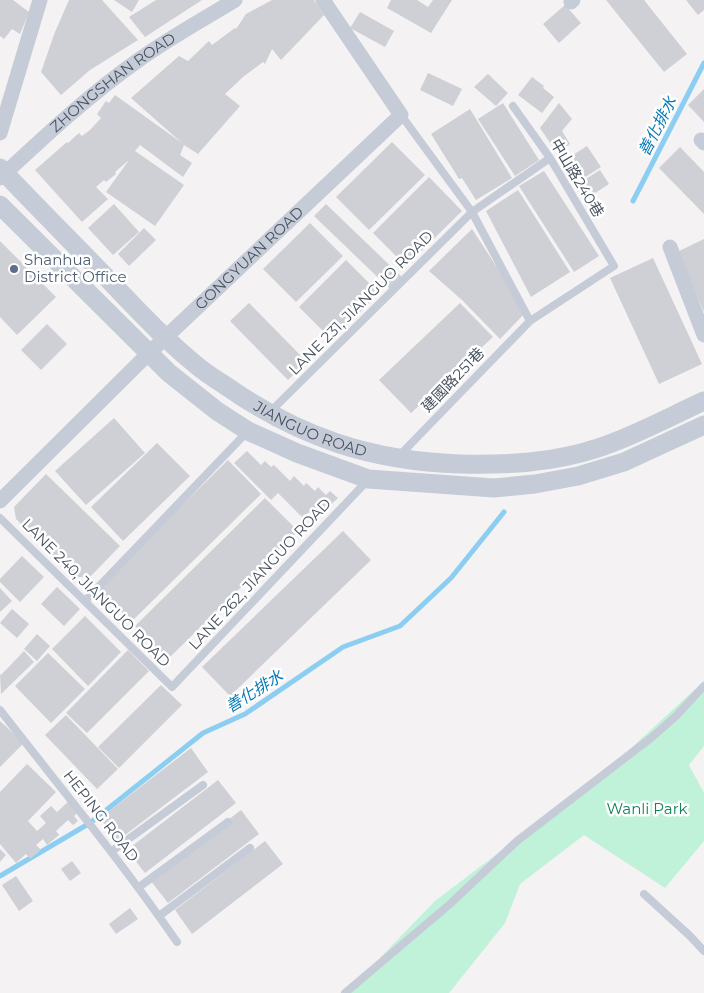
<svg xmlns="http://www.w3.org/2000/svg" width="704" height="993" viewBox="0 0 704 993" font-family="Montserrat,'Noto Sans TC',sans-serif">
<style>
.green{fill:#c0f2da}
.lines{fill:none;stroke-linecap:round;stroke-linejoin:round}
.stream{stroke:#8bcef1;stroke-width:5}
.building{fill:#ced0d6}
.service{stroke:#c5ccd7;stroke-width:8}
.minor{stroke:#c5ccd7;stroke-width:15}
.tertiary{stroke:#c5ccd7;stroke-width:19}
.service-dot{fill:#5c6f8a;stroke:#fff;stroke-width:2}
.labels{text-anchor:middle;stroke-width:5;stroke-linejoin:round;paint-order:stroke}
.street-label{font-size:15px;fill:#485261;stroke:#fff}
.service-label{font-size:15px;fill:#4e5e75;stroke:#fff;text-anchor:start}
.park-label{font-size:15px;fill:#13825a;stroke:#fff}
.water-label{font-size:16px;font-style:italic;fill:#0579b7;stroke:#fff}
</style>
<rect width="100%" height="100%" fill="#f4f2f2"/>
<!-- green -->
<path class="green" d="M704,681V746L689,765L704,793V841L665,888L584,835L520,884L505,923L449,993H346L435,901L605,772Z"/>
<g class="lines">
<!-- stream -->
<path class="stream" d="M633,201L704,63
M0,876L90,823L203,733L245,714L343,647L400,626L451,578L504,512"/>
</g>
<!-- building -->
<path class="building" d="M0,0H13L29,12L20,34L12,29L4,39L0,36Z
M69,0H102L138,40L90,70L61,95L41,72L55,32Z
M114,0H139L132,12Z
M156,0H202L145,37L129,17Z
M272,0H314L324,15L281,60L272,49L265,64L263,62L243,77L225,94L240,106L198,154L184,145L180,155L192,163L183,177L140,145L135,151L184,185L155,226L106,192L129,160L115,172L116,174L106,182L104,180L96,187L108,199L82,222L35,170L67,142L68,143L79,133L82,136L90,130L101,118L97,114L106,101L109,103L115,95L182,143L131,98L179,56L188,61L209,41L212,45L235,28L236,29L246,14Z
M391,0H417L428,7L433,0H452L431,33L387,8Z
M606,0H644L687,54L664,72Z
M686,0H704V10L698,15Z
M565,5L581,23L559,43L543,24Z
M360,12L394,31L385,47L350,28Z
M428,73L462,89L453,106L420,90Z
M488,74L508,93L496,106L474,87Z
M532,77L544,86L543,88L554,97L542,113L518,95Z
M704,89V122L688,105Z
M503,103L539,160L515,176L478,119Z
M559,103L572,119L562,131L570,144L557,153L540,128Z
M470,109L512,178L476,200L462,178L459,179L431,134Z
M392,142L425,175L369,230L336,197Z
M587,146L601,167L576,183L562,162Z
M680,147L704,172V214L659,168Z
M600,170L609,184L589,197L587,194L583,197L575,186Z
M544,171L599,256L574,272L519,186Z
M429,177L462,211L406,266L373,233Z
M518,190L570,272L531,297L486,211Z
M114,204L139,232L113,255L88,228Z
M326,204L403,278L391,290L314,216Z
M310,223L343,256L296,302L263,269Z
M144,228L156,240L129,266L118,254Z
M472,229L526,312L500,339L463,301L429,271Z
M704,239V312L677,252Z
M0,241L56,297L17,335L0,317Z
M653,258L702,364L659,384L610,278Z
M346,260L379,293L332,340L299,307Z
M249,303L307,362L288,380L230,321Z
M460,303L493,337L411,413L379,380Z
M47,324L67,344L41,370L21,350Z
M114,418L145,453L86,505L55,471Z
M157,443L190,476L123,541L91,507Z
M247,451L261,465L265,461L271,467L274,465L290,481L294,476L304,486L306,483L315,491L318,487L326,495L330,491L338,498L316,519L309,512L303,518L278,493L271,500L234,463Z
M228,460L261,494L131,622L98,588Z
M46,474L120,546L90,577H74L16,519L14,507Z
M265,498L298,531L168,659L135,626Z
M343,531L371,560L230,696L202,667Z
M22,556L44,577L20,602L0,582V579Z
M57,587L80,609L64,626L41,604Z
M0,588L12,601L0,612Z
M12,609L29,624L17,638L0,623Z
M85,616L121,652L88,686L52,649Z
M37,634L50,646L37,661L24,649Z
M128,650L149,671L87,733L66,713Z
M24,651L34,662L1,694L0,674L1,675Z
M48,653L85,689L51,723L15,686Z
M161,685L182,705L119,768L98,747Z
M66,715L118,769L97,789L45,735Z
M0,721L24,743L0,767Z
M191,748L208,772L117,841L100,818Z
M27,764L56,792L28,821L37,831L46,823L40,816L51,806L57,812L70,800L80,810L74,816L78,821L73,825L68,820L56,831L59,835L47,845L43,839L36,845L41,850L30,859L26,854L16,863L0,844V792Z
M218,780L236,803L145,873L127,850Z
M241,810L259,834L168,903L150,880Z
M265,841L283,864L192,934L175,910Z
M0,849L6,855L0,862Z
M72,861L81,873L70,881L61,869Z
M16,876L33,901L19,911L2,885Z
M130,908L138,919L116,934L109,924Z"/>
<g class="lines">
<!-- service -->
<path class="service" d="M401,115L472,212L530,321
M269,413L472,212L550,158
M399,456L530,321L614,266L550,158L513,106
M0,518L172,687L367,481
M85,601L248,431
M0,710C60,787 122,862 177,942
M112,851L203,785
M139,887L228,822
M644,894L690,936L704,951
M159,916L250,848
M345,993L450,904L517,841L651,738L676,716L704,686"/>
<!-- minor -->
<g class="minor">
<path d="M571,2L573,0"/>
<path d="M0,133L40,0"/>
<path d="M701,140L704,143"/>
<path id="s1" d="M0,178C45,136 90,94 140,59C171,37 204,19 235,0"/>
<path d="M670,247L704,335"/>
<path id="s2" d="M0,501L149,353L401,115L323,0"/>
</g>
<!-- tertiary -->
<g class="tertiary">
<path id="s3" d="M0,168C34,204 69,239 104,275C133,305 162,337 195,364C205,373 217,380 229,388C301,438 372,461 460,464C508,465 552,463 598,448C635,436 669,417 704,401"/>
<path d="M0,205L169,373L217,411L248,431L297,453L368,479L494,488L535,484L578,476L624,462L704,425"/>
</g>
</g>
<!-- markers -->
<circle class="service-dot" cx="14" cy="269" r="5"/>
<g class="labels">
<!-- street labels -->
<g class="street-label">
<text dy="5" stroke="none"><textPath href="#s1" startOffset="148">ZHONGSHAN ROAD</textPath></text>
<text transform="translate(577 178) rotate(59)" y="5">中山路240巷</text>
<text dy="5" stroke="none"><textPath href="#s2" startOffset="348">GONGYUAN ROAD</textPath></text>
<text transform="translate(361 303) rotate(-45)" y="5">LANE 231, JIANGUO ROAD</text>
<text transform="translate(453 380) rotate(-46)" y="5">建國路251巷</text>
<text dy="5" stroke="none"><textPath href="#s3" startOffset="410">JIANGUO ROAD</textPath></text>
<text transform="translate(260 574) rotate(-47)" y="5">LANE 262, JIANGUO ROAD</text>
<text transform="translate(96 593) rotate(45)" y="5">LANE 240, JIANGUO ROAD</text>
<text transform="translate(101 816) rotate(52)" y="5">HEPING ROAD</text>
</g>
<!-- service labels -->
<g class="service-label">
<text x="24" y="265">Shanhua<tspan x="24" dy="17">District Office</tspan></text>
</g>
<!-- park labels -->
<g class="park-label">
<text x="647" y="814">Wanli Park</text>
</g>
<!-- water labels -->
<g class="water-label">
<text transform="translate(657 126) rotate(-63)" y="6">善化排水</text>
<text transform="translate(254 691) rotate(-32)" y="6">善化排水</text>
</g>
</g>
</svg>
